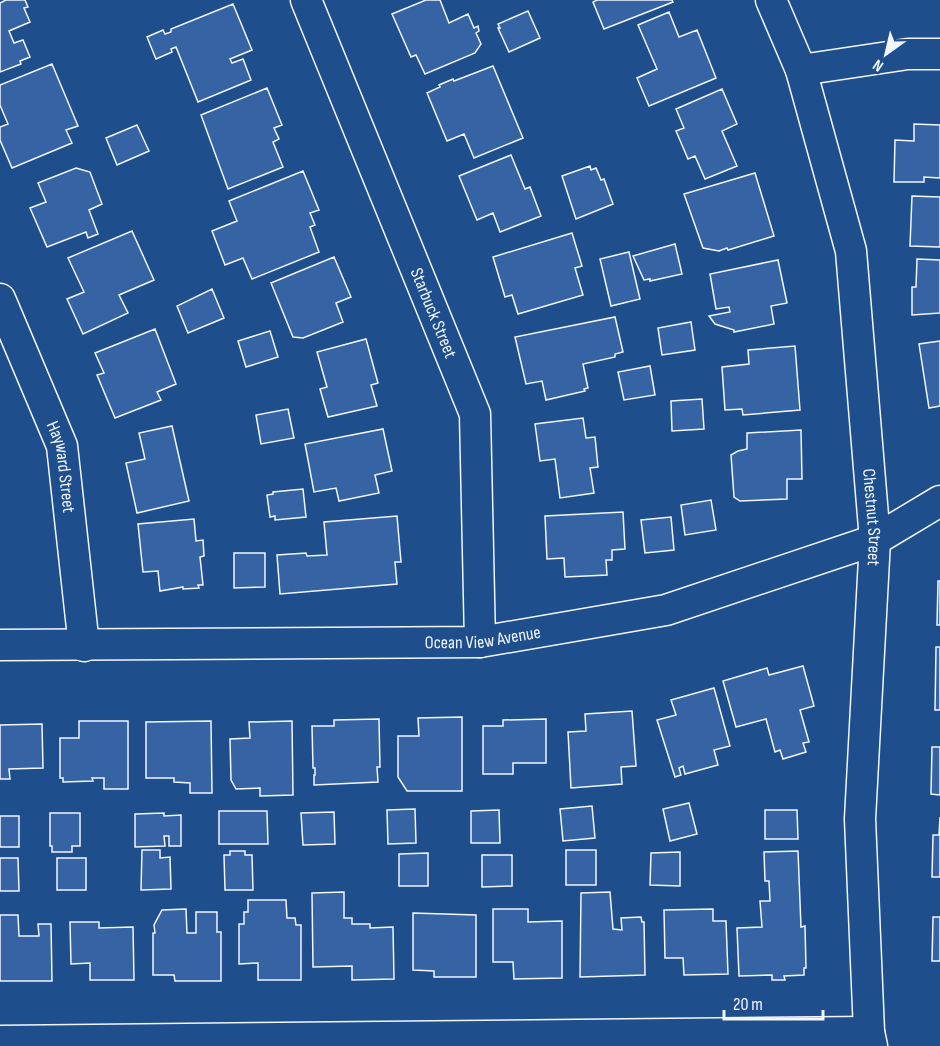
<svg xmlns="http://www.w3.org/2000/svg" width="940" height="1046" viewBox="0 0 940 1046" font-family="'Sofia Sans Condensed',sans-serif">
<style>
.building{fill:#3563a3;stroke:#f2f6ff;stroke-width:1.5}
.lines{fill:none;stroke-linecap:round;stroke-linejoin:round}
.street-casing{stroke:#f2f6ff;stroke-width:33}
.street{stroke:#1f4e8c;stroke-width:30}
.labels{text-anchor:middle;stroke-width:4.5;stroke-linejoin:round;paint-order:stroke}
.street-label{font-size:18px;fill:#f2f6ff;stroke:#1f4e8c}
</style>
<rect width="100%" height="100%" fill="#1f4e8c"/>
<!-- building -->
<path class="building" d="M6,0H25L28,7L24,8L30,22L9,31L14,43L23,40L30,57L20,61L21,64L0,72V3Z
M426,0H440L449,23L468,14L474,28L478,26L479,31L476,33L481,44L475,53L425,74L416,55L411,57L392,14Z
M597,0H672L673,2L604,29L593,2Z
M233,4L252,50L230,59L232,63L243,59L251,80L198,102L176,47L171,49L172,52L156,59L147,37L163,30L165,34L171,32V29Z
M528,11L540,38L509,52L498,28H500L498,24Z
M669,12L679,37L697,30L716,78L649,106L637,78L657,69L638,25Z
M52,64L78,126L66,130L72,143L12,168L0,140V127L8,124L0,105V85Z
M493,66L523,138L474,158L464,134L447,141L427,93L440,87L439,85L453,79L454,81Z
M267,88L282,125L274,128L279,139L273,142L283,167L228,189L201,115Z
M722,89L737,124L722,131L737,166L705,179L695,156L688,159L676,131L684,128L676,109Z
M914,124L940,125V178L924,177V182H894L895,140L914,141Z
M137,125L149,151L117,165L106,138Z
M511,155L525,189L530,187L541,216L500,232L493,213L477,220L459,176Z
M590,166L591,170L596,168L601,180L604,179L613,204L576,219L562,176Z
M76,168L90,172L102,204L89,210L98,234L88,238L86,232L47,247L30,208L46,202L38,183Z
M303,171L319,210L310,213L315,225L310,227L319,252L252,279L243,258L225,265L212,231L237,221L229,201Z
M755,173L774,236L728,250L727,248L719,251L703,248L684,194Z
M912,196L940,197V247L910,246Z
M132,231L154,280L119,295L128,313L83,334L67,299L84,292L68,258Z
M572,233L582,266L575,268L583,295L518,314L512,295L505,297L493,257Z
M675,244L682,274L650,281V279L644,280L633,256Z
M629,252L640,299L611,306L600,259Z
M334,257L351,297L336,303L343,322L303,338L293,337L271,283Z
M917,259L940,260V313L912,315V287H916Z
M778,260L787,303L771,306L774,324L734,332V330L715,324L709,316L730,312L729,307L716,309L710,274Z
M212,289L224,318L188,333L177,306Z
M615,317L623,352L615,354V357L583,364L588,388L584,389L585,391L546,400L542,381L526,384L515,337Z
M691,322L695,350L662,355L658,328Z
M155,329L176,384L157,392L161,400L115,418L97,375L104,373L95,353Z
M270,331L278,357L246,367L238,341Z
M366,339L378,383L371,385L377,406L328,417L320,389L327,387L317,352Z
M940,341V406L929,408L919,344Z
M795,346L800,410L743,415L742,409L725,410L722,367L749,364L748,350Z
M650,366L655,395L624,400L618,372Z
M702,399L704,429L672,431L671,401Z
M288,409L294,438L261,444L256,415Z
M583,418L586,438L595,437L598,467L590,468L594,493L560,498L555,459L540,461L535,424Z
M172,426L189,501L137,513L126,463L145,459L139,433Z
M383,429L392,471L375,475L379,493L339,501L336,488L314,492L305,444Z
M801,430L802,479H787V499L740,501L734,497L731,455L738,451L747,449V433Z
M303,489L306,517L275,520V516L270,517L267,495L273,494V492Z
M711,500L716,530L685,535L681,505Z
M623,512L625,549L612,550V560H606L607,575L565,577L564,558L547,559L545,516Z
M397,516L401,562H395L397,584L280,594L277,555L306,553L307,556L327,555L324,522Z
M671,517L674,550L645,553L641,520Z
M194,519L196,541L203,540L204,556L200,557L203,585H198L199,588L183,589V587L160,591L158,571L143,572L138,524Z
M234,553H265V587L234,588Z
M938,581H940V625H937Z
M936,647H940V710H935Z
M803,666L814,706L800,710L809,742L803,743L806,752L783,759L780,750L775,752L766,719L736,727L723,681L767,668L769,675Z
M714,688L730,746L714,750L718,765L685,774L683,766L679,768L681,775L675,777L657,720L676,715L671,700Z
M632,711L636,766L621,767L622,784L571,788L568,732L586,731L585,714Z
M462,717V791H407L398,777V736H419L418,718Z
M379,719L380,767H377L378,782L314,785V775H315V768H313L312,726H334V720Z
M546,719V763H513V774H483V726H503V720Z
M79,721H128V789H104V778H92L93,781L63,782V778H60V738H79Z
M211,721L212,793H190V783L174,782V778H146V722Z
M292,721L293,795L260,796V788L236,789L231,780L230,739L250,738L249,722Z
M42,724L43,768L9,769L10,779H0V725Z
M932,747H940V795L931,794Z
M689,803L697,834L670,841L663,809Z
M592,806L595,838L563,841L560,809Z
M415,809L416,843L388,844L387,810Z
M499,810L500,843H471V811Z
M765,810H797L798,839H765Z
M219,811H267L268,844H219Z
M334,812L335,844L303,845L301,813Z
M50,813H80V846H72V852H52V846H50Z
M164,813V816L181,815V846H169V836H164L165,846L135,847V814Z
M0,816H19V847H0Z
M940,817V877H932L933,835H939Z
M142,850H160V858L170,857L171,889L141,890Z
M566,850H596V885H566Z
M230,851H245V855H252L253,890H225L224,855H230Z
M798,851L801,927L805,926L806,968H804V975L784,976L785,980H772V975L739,976L737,928L762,927L760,901H770L769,881H765L764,852Z
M680,852V886L650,885L651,853Z
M428,853V886H399V854Z
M482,855H512V886L482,887Z
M0,858H18L19,891H0Z
M57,858H86V890H57Z
M344,892V918H352V924H370V928L393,927L394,979L352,980V966L313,967L312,893Z
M610,892L613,929L622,930L621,918L641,917L642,922H644L645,975L580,977L581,893Z
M248,900H286L287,918H295L296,925H301V980H258V963L239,964V924H244V912H248Z
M186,909L187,933H196V912H217V932H221V981H175L174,975H153V933H155L154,925L162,910Z
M493,909H528V922L562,921V978L514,979L513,962H493Z
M713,909V921H726L728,974L684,975L683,958H665L664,910Z
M413,913L476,915V977H434V971L413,970Z
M0,915H18L19,936H39L38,924H51L52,981H0Z
M933,917H940V961H932Z
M70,922H99V928L133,927L134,980H90V963L71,964Z"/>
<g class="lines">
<defs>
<g id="street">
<path id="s1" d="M306,0L475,414L480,642"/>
<path id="s2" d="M771,0L801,70L851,251L875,540L860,819L869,1032L872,1046"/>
<path d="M801,70L908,54H940"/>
<path id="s3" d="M0,299L62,446L84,646"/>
<path id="s4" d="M0,645L480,642L666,610L875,540L940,501"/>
<path d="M0,1041L869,1032"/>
</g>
</defs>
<!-- street casing -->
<use href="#street" class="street-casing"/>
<!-- street -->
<use href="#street" class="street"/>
</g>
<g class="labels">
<!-- street labels -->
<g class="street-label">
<text dy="6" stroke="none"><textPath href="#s1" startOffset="338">Starbuck Street</textPath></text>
<text dy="6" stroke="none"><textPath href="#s3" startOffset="180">Hayward Street</textPath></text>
<text dy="6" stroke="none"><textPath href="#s2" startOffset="531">Chestnut Street</textPath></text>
<text dy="6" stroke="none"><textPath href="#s4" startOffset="483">Ocean View Avenue</textPath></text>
</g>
</g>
<!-- north arrow -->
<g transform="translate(886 54) rotate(214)" stroke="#1f4e8c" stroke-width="4.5" paint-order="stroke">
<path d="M0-4.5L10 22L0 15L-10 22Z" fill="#f2f6ff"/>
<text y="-9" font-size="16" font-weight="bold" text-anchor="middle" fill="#f2f6ff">N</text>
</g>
<!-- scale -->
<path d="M724 1010v9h99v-9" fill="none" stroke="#f2f6ff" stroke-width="3"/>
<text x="733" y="1010" font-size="18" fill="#f2f6ff" stroke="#1f4e8c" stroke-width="4.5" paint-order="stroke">20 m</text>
</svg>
